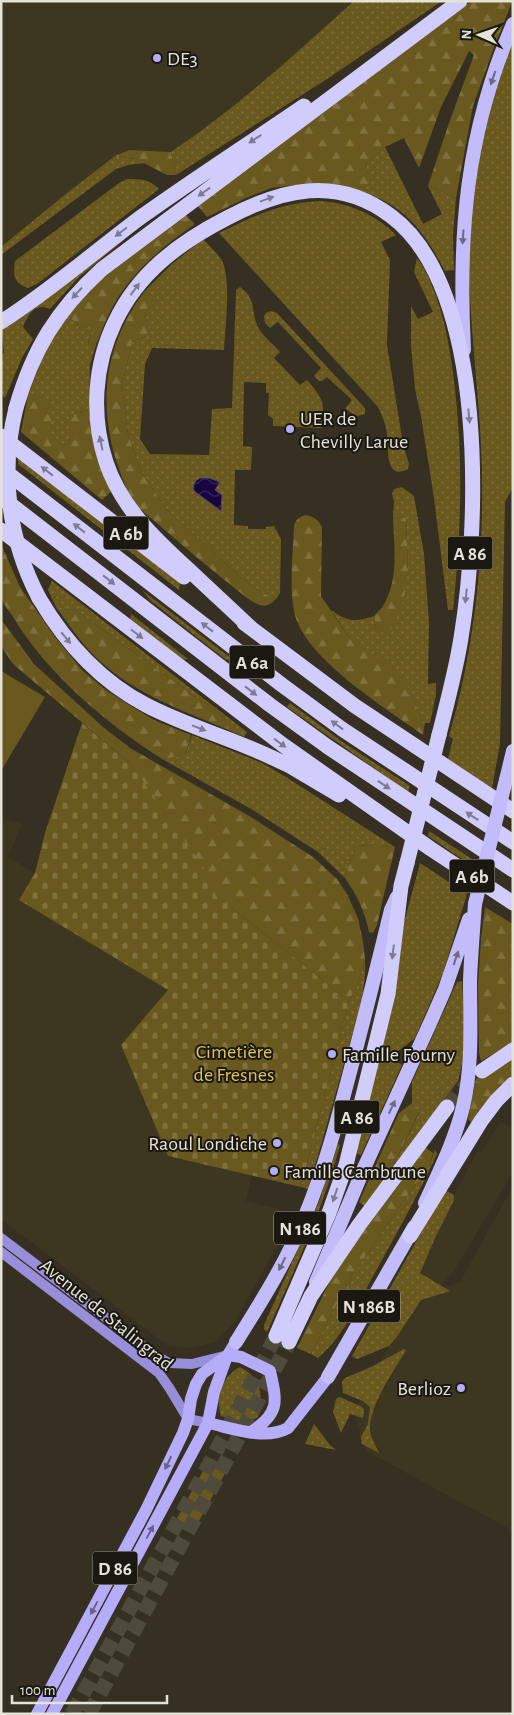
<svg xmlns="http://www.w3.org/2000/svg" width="514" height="1715" viewBox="0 0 514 1715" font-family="'Alegreya Sans',sans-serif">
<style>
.built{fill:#3d3721}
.grass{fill:url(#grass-dots)}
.forest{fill:url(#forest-firs)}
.cemetery{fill:url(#cemetery-stones)}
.green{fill:#6a591e}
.water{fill:url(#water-waves);stroke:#56476e}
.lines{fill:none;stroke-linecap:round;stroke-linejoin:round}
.motorway-tunnel{stroke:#4f4b3c;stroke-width:15;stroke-dasharray:15 8;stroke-linecap:butt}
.secondary{stroke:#988eda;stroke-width:10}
.primary{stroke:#b5acfa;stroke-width:12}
.trunk{stroke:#c2bcfa;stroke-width:14}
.motorway{stroke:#d0ccfb;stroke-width:15}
.trunk-bridge{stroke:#c2bcfa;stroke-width:14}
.motorway-bridge{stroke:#d0ccfb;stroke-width:15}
.oneway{fill:#6e6a86}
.oneway2{fill:#7e7b92}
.oneway3{fill:#686286}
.poi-dot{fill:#b5acf8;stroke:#1a1811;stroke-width:2}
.labels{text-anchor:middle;stroke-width:4;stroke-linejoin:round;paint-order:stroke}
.shield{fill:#1a1811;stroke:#a8a59c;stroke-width:1}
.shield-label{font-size:19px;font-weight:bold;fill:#e5e2d8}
.poi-label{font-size:20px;fill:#e5e2d8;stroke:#1a1811;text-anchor:start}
.park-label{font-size:20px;fill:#e2c355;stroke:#1a1811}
.street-label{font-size:20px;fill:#e5e2d8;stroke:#1a1811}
</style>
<defs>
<pattern id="grass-dots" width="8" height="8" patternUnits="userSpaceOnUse" patternTransform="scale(1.25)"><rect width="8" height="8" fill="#6a591e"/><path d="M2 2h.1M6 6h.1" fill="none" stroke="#7f713e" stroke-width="1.8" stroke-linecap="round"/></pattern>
<pattern id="forest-firs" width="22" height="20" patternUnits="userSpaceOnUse" patternTransform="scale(1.25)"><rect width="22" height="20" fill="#6a591e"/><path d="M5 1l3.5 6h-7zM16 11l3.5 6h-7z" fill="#7f713e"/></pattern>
<pattern id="cemetery-stones" width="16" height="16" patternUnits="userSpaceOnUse" patternTransform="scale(1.25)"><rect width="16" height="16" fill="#6a591e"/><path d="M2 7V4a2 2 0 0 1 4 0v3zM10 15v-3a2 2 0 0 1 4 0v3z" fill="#7f713e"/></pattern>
<pattern id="water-waves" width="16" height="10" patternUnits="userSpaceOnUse" patternTransform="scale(1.25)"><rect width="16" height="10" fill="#180440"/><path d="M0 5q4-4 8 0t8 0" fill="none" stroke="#39285b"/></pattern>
</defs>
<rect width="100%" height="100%" fill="#353021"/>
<!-- built -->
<path class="built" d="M1,1H354L271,76L192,139L171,152L129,150L115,156L67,193L1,247Z
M1,818L22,824L8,857L35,873L19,900L168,990V1156L252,1175L246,1201L295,1214L236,1320L215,1342L193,1348L168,1346L1,1219Z
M500,1122L513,1129V1172L454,1271L441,1285L420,1273L436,1236L454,1200V1195L478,1150L481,1152Z
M513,1186V1531L368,1452L362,1444L354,1412L415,1296L460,1282Z"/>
<!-- grass -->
<path class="grass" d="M354,1H442L327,79L176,175L171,152C237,108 295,54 354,1Z
M513,39V487L505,502L500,744L492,788L448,759L453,739L449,736C476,645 486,540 481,445C477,365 464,286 471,207C476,149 494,93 513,39Z
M385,147L423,224L442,214L428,186L456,198L453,236L454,270L445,271C422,228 405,205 357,190L369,184L366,163Z
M115,156L136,159L145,163L128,165L116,169L1,255V247L67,193Z
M127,179C141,179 149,179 159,189L37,284L28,288C13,283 13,275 15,261L119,183Z
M320,201C349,203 375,214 396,235L381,242L390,260L387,345L403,444L409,464L408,469C384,482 389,446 387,434C386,424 382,416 378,407L219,233C254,216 280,203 320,201Z
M122,236L125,239L78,278L50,309C35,302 28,315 23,327L33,339L22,358L5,398L1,395V355L4,353L1,328Z
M203,239C209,245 216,252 221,259C232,276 225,329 224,350L152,348L145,364L140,439L150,454L209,455L212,409L232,408L236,290L240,287C258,299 250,314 259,329C264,337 274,345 280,352L274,358L300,385L307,380C323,398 325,403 322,428L273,426V419L268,415L269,393H266V383L244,382L243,446L252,447L251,470H235L234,525L248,526V529H266V527L274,526L281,539L280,593L276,599L261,592L239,576L166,509L140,469L128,434L122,385L132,342L146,336L149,333L145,313L155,298L144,292L172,264Z
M417,258C422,265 427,273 430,281C444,313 450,347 454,381C464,458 461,534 453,610H448L434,498L421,416L415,389L411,345V306L418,319L433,312L414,272Z
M271,311L277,313L365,408V414L357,416L345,409L352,400L327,377L322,381H319L314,376L321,368L278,322L270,328L265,323L264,316L267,312Z
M66,314L77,324L92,330L88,343L96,345L90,365L89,410L73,413L69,444L62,445L46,430L28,395L46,348Z
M18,458L180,583L179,590L18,464Z
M402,487L414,496L424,554L429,623L428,684L436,683V695L430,723H425L424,728L411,692L350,639L331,610C347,621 355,623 374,616L376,632L408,572L406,518L393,517L394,501L392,494L394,489Z
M52,581L247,732L244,737L224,728L222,716L77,611L56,607L48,590Z
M142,590L232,659L226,660L151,601Z
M131,614L188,659L181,660L130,619Z
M290,703L344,743L410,786L408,792L287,707Z
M192,735L262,763L286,777L395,847L356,845L345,878L318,852L253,810L164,760L186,753Z
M429,831L472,859L471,865L428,836Z
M420,863L467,894L443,973L415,1038L397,1052L394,1060L402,1065L361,1155L355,1153L392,1001L404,923Z
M365,959C367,992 354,1027 345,1060C333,1103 321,1146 308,1189L301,1187L349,1001L358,983Z
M462,981C463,1014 468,1049 458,1081L390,1172L419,1113L412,1103V1082L457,982Z
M338,1144L340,1145C323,1210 294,1270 267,1332L264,1329V1325L319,1202Z
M435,1149L437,1154C419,1193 398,1231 377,1269C360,1299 345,1335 318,1358L311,1354L352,1275L430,1164Z
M445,1190L454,1195V1200L436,1236L420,1273L450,1291L421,1300L396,1338L389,1346L357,1359L352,1356Z
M404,1349L406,1350C394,1371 368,1407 370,1431C371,1439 376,1446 379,1453L362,1444L361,1437L368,1424L370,1407L363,1401L343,1393L342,1382L345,1378L373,1366Z
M240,1367C261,1377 264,1396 258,1417L249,1422L238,1421L221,1416C215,1397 222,1376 240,1367Z
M340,1397L362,1407L364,1410L363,1418L350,1414L341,1433L333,1412L336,1399Z
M314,1424L330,1445L336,1450L305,1444Z"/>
<!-- forest -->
<path class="forest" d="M472,1L512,2L493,50L473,106L456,198L428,186L449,123L474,55L469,51L441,107L419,168L404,138L385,147L366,163L370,184L357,190L332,184L311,183L271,188L246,198L207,217L197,205Z
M129,150L171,152L176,175H167L136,159L115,156Z
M185,214L195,224C166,244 139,266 119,296C109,311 103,328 96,345L88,344L92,330L77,324L66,314L99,279Z
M144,292L156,298L145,313L149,333L146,336L132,342L122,385L128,434L140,469L166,509L239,576L261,592L276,599C272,603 267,607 260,605C249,601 241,593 232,586C207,566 183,546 159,525C152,518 140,511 134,502C125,488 120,472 115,457C98,396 106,343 144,292Z
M37,394L44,396C55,411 54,414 47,430L62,445L69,444L70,417L73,413L89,410L94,446L112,491L102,500L21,432L28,395Z
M305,515C313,516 318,519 322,527L321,596L350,639L397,670L411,692L424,728L423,735C386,708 302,657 294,611C289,584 293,554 294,527C295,520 298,518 305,515Z
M393,517L406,518L408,572L404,598L394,626L384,633L376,631L374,616C377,612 382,609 384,604C399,579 394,545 393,517Z
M1,544L20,587L55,637L82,670L106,690L126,703L154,720L191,735L186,753L164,760C108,725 47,674 13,617C9,611 3,604 1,597C0,585 1,558 1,544Z
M56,607L77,611L222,716L224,728C181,710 137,694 102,663C84,648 70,626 56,607Z
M1,619L34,664L103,727L130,748L251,817L313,857L337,879L347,894L358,918L363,941L365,959L358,983L349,1001L213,893L131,764L13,664L1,646Z
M356,845L395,847L377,925L373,933L369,932C365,912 357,895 345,878Z
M485,907L513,924V1042L481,1061L479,1053L478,984L481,939Z
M513,1055V1079L473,1124L468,1119L476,1079L497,1063Z
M412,1103L419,1112L390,1172L366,1207L359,1202L399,1113Z
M425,1147L433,1153L430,1164L352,1275L311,1354L297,1348L336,1269Z"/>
<!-- cemetery -->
<path class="cemetery" d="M82,723L131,764L216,885L213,893L349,1001L301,1187L168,1156L121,1045L168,990L19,900L35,873L45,833Z"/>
<!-- green -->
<path class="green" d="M1,671L45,697L1,771Z
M210,1458L228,1468L193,1532L175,1522Z"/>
<!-- water -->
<path class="water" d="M200,478H209L220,482L215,490L222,495L221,511L194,491C193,485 194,481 200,478Z"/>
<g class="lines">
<!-- motorway-tunnel -->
<path class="motorway-tunnel" d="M447,1107L471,1080L482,1071
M72,1714L212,1459L276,1336
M89,1714L224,1465L289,1342"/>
<!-- secondary -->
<path class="secondary" d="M1,1238L155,1355L169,1363L192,1364L224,1356
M1,1252L159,1373L170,1389L188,1419L208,1423"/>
<!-- primary -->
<path class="primary" d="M228,1355L241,1357L270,1371C277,1402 280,1413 251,1432
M208,1423C232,1428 265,1441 288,1428L328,1377
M37,1714L146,1510L183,1433L188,1419L191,1399L196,1384L202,1374L228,1355L236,1342
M52,1714L208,1423L214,1392L227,1356"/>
<!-- trunk -->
<path class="trunk" d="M464,350C458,233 466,133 513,24
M506,780L513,751
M425,1203C439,1172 455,1140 463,1107C473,1065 470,1023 470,981C471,955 473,930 475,904
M316,1282L364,1168L431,1021L445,989L469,919
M236,1342C261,1302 287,1261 305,1216C325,1168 338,1118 351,1068C365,1016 378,963 391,910L397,897
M328,1377L414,1227"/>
<!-- motorway -->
<path class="motorway" d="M1,322C50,291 94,252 141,217C194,179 250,143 304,106
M16,408C33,349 57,310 102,269L460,1
M1,436L184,577
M1,468L282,685L342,729L513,842
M1,497L270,705L328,747L513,870
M1,530L283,745L431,849L513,903
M39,598C65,642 100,681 146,705C186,726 231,738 273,758L290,766L339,795
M244,623L355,706L513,811
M252,629C231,609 209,589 188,569C154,538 121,507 106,462C91,416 94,365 115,322C138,273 180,242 227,218C282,189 337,175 391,216C489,289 479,529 461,638C456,670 447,703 439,735
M482,1071L513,1050
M410,1236L481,1121L496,1101L513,1084
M276,1336L329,1213L346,1165L388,994L401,886L407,863
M289,1342L311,1296L359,1225L447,1107"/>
<!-- trunk-bridge -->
<path class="trunk-bridge" d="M475,904L506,780"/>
<!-- motorway-bridge -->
<path class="motorway-bridge" d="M16,408C0,472 8,539 39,598
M407,863L439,735"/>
</g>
<!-- one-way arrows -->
<defs><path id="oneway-solid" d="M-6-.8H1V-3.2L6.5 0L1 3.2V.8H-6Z" transform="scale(1.25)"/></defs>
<g class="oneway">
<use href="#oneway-solid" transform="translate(493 78) rotate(109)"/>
<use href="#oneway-solid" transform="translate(463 237) rotate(94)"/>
<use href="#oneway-solid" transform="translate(456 958) rotate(-71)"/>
<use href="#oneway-solid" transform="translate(392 1107) rotate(-65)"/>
<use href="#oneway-solid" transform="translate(282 1264) rotate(117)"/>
</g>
<g class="oneway2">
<use href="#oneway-solid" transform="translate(255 139) rotate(147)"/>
<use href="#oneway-solid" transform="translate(204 192) rotate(144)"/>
<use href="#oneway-solid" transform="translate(267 199) rotate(-20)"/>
<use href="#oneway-solid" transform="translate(121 232) rotate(143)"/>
<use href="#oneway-solid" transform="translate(135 289) rotate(-54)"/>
<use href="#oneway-solid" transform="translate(77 293) rotate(133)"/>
<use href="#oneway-solid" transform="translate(469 416) rotate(85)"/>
<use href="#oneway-solid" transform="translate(101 443) rotate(-102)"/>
<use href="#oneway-solid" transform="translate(47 471) rotate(-142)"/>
<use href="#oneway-solid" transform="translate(79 528) rotate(-142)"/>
<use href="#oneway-solid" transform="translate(109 580) rotate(38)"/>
<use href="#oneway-solid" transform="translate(466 596) rotate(96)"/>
<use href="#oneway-solid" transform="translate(207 627) rotate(-142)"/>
<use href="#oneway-solid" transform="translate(137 634) rotate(37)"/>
<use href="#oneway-solid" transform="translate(66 638) rotate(50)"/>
<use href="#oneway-solid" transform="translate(251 691) rotate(38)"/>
<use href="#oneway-solid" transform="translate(337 725) rotate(-144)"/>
<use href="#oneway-solid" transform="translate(199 728) rotate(21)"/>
<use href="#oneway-solid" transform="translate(280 743) rotate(36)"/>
<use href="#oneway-solid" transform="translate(384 785) rotate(34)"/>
<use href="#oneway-solid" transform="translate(472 816) rotate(-147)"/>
<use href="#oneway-solid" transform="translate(393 952) rotate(97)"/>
<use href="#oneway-solid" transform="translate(335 1195) rotate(109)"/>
</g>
<g class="oneway3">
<use href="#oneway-solid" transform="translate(168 1463) rotate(115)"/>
<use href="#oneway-solid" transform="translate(150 1532) rotate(-62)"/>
<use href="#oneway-solid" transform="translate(94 1608) rotate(118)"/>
</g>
<!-- markers -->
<g class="poi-dot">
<circle cx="157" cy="58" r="5"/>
<circle cx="290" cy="429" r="5"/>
<circle cx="332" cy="1054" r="5"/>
<circle cx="277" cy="1143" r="5"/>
<circle cx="274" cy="1171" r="5"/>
<circle cx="461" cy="1388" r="5"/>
</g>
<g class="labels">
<!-- shield labels -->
<g class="shield">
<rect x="103.5" y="516.5" width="45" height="33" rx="4"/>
<rect x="447.5" y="536.5" width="45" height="33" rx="4"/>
<rect x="229.5" y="645.5" width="45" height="33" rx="4"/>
<rect x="449.5" y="859.5" width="45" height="33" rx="4"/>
<rect x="334.5" y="1100.5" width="45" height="33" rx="4"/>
<rect x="274" y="1211.5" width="52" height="33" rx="4"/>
<rect x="338" y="1289.5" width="62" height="33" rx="4"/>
<rect x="92.5" y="1551.5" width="45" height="33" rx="4"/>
</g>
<g class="shield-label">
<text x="126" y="540">A 6b</text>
<text x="470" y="560">A 86</text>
<text x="252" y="669">A 6a</text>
<text x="472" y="883">A 6b</text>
<text x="357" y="1124">A 86</text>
<text x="300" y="1235">N 186</text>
<text x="369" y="1313">N 186B</text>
<text x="115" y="1575">D 86</text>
</g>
<!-- poi labels -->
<g class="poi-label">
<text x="167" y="65">DE3</text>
<text x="300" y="425">UER de<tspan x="300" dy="23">Chevilly Larue</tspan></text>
<text x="342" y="1061">Famille Fourny</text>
<text x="267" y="1150" text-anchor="end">Raoul Londiche</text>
<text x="284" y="1178">Famille Cambrune</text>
<text x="451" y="1395" text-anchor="end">Berlioz</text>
</g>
<!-- park labels -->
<g class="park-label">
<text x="234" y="1058">Cimetière<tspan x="234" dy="23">de Fresnes</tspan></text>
</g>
<!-- street labels -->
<g class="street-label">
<text transform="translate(107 1314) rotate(39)" y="7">Avenue de Stalingrad</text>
</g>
</g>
<!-- border -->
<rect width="514" height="1715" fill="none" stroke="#e5e2d8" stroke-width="5"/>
<!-- north arrow -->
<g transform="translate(479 35) rotate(272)" stroke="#1a1811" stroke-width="4" paint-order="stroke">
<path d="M0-4L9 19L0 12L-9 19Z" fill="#e5e2d8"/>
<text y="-8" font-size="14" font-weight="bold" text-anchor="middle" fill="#e5e2d8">N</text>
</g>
<!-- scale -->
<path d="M12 1695v8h155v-8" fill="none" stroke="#e5e2d8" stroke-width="2.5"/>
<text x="20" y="1695" font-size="15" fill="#e5e2d8" stroke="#1a1811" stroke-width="4" paint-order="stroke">100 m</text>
</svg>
